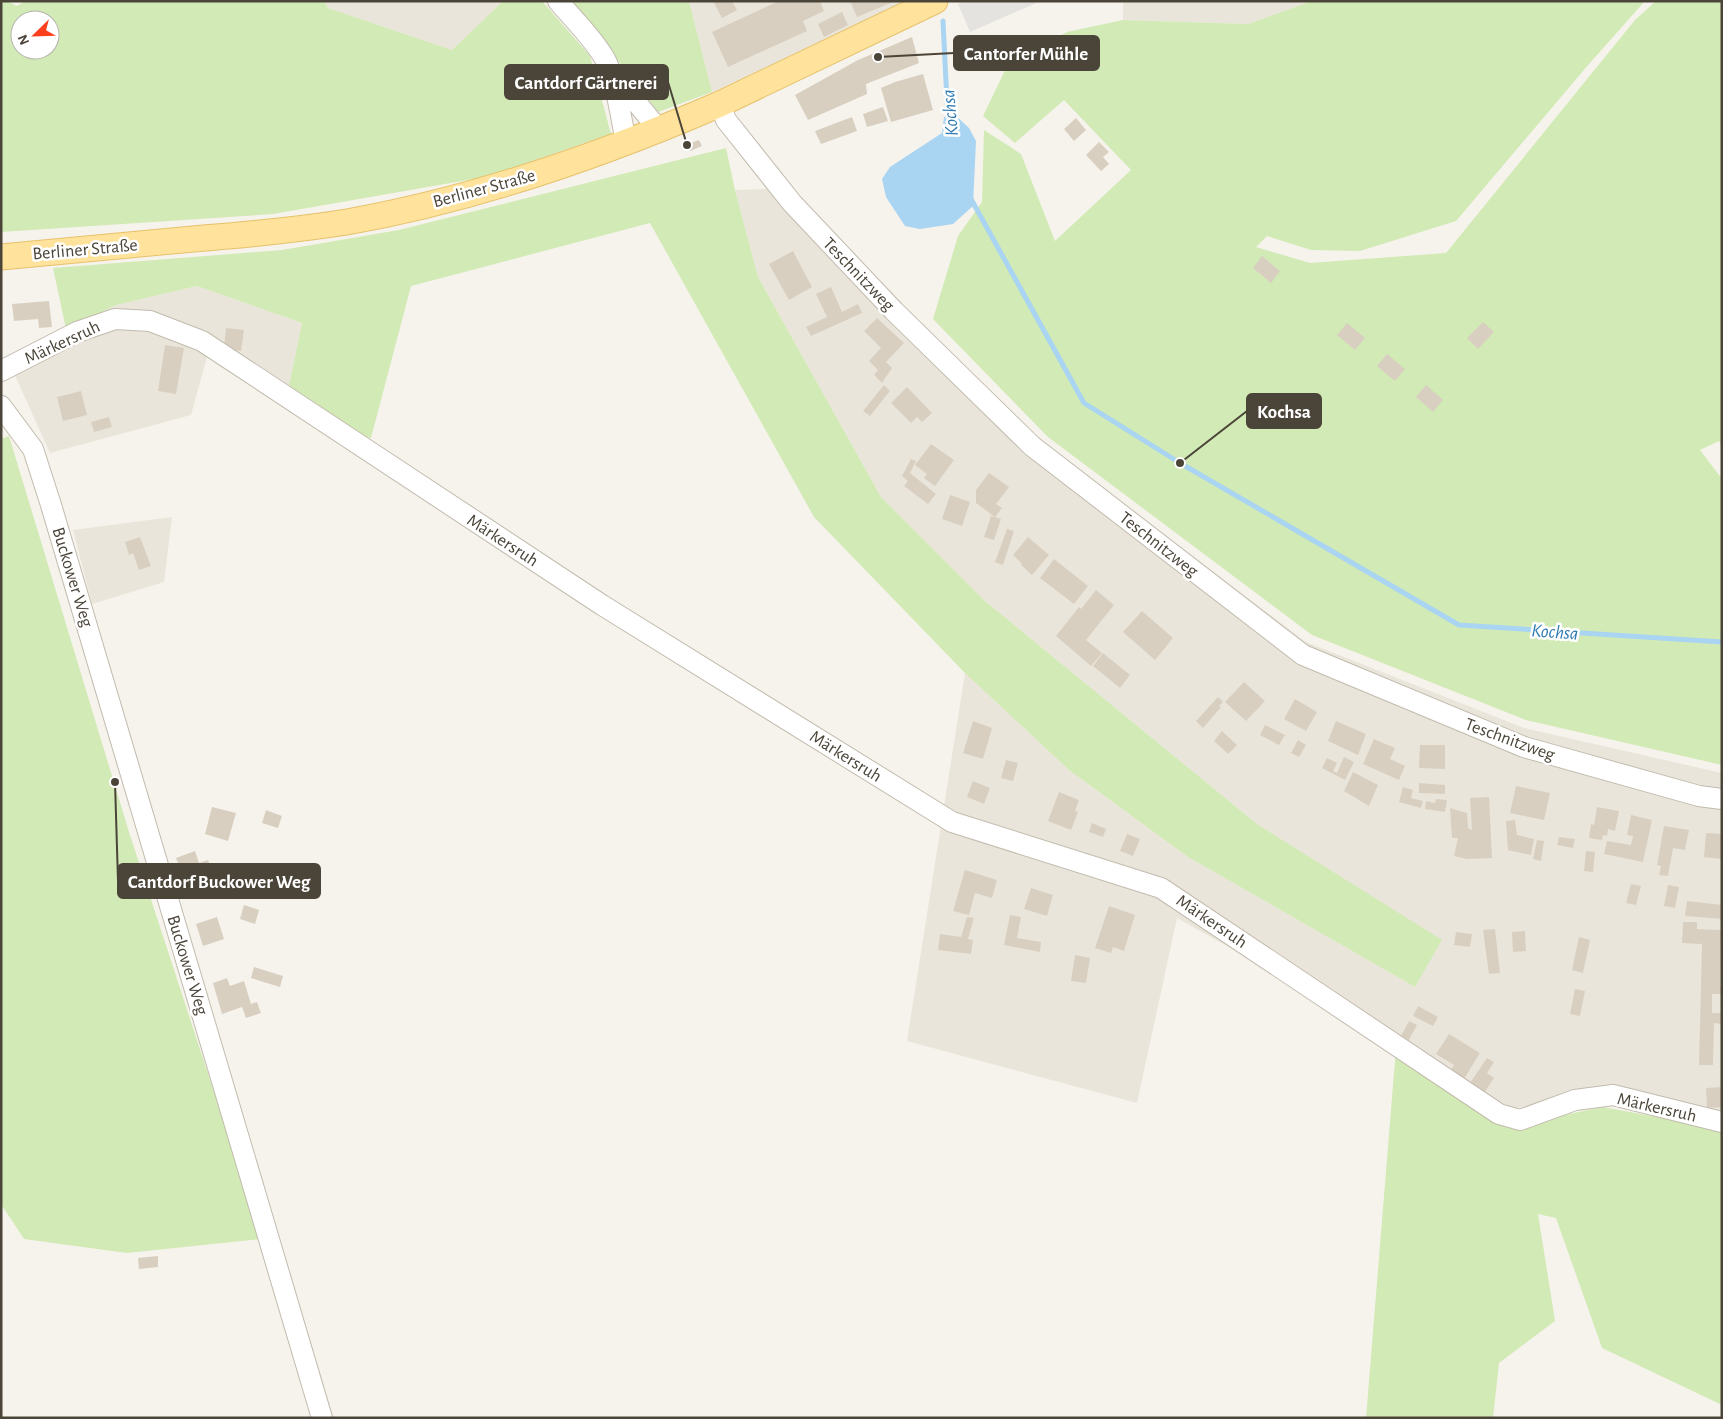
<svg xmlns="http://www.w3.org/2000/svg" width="1723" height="1419" viewBox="0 0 1723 1419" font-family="'Alegreya Sans',sans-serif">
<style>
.residential{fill:#eae5da}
.green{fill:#d2eab5;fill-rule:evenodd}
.parking{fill:#e5e3e0}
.water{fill:#a9d4f2}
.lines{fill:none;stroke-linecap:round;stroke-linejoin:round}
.stream{stroke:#a9d4f2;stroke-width:5}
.building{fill:#d8cfc1}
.minor-casing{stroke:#c2bbae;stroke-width:22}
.major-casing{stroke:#e6c16a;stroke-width:27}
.minor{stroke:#fff;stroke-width:20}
.major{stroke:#ffe39c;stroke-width:25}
.labels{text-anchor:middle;stroke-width:5;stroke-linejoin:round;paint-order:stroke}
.street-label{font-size:18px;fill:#4b4439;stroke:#fff}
.water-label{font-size:19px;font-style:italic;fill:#2e7ab2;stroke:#fff}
.leader{fill:none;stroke:#4b4439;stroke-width:2}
.callout-dot{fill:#4b4439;stroke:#fff;stroke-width:2}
.callout{fill:#4b4439;stroke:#4b4439;stroke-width:2}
.callout-label{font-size:19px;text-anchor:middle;font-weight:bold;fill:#fff}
</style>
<rect width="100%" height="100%" fill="#f6f3ec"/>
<!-- residential -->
<path class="residential" d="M324,1H503L452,50L328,8Z
M689,1H920L712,92Z
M1123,1H1312L1248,24L1123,20Z
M791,188L903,304L1036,437L1306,642L1524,728L1722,773V1116L1574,1094L1514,1109L1398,1042L1177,918L1137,1103L907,1041L965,673L1069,770L1188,857L1415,987L1441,940L1257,824L985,601L881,497L758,277L735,190Z
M197,286L302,323L288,390L273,399L207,357L191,415L50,453L7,358L116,305Z
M172,517L164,582L92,604L73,530Z"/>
<!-- green -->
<path class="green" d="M1,1H7L17,6L25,1H324L328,8L452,50L503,1H542L590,56L611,134L485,177L273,214L1,232ZM20,20H50V50H20Z
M567,1H689L712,92L658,112L595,31Z
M1312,1H1645L1589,64L1456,221L1360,251L1311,250L1267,236L1256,247L1310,263L1446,253L1635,20L1656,1H1722V448L1719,441L1700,450L1722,479V765L1526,720L1312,635L1048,437L933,319L958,236L982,202L984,130L1021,154L1055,241L1131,170L1064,100L1015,143L983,116L1009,62L1067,32L1123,20L1248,24Z
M726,148L735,190L758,277L881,497L985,601L1257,824L1442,940L1415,987L1188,857L1069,770L965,673L814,517L650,223L411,286L371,438L354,434L288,390L302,323L197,286L116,305L66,329L53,268L282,250L399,230Z
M9,436L129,832L262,1239L127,1253L24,1239L1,1204V439Z
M1396,1048L1506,1127L1603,1107L1722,1129V1405L1602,1348L1556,1218L1538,1214L1555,1321L1499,1363L1493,1418H1366Z"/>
<!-- parking -->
<path class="parking" d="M964,1H1041L970,32L958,4Z"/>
<!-- water -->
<path class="water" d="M955,115L969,128L976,141L973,206L953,224L920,229L905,226L886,197L882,179L890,167L942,133L944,117Z"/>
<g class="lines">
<!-- stream -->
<path class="stream" d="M943,21L948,122
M971,199L1084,403L1180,463L1459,625L1722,642"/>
</g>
<!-- building -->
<path class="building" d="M713,1H732L737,10L722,18Z
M779,1H820L824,11L803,21L807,31L728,67L712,32Z
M850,1H895L857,17Z
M842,12L848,25L824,37L818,24Z
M912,37L919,63L866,84L867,94L808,120L795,95L858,60Z
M923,74L933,110L891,122L881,88L895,82Z
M883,107L888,121L867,127L863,114Z
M852,117L857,131L821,144L815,131Z
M1076,118L1086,130L1074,141L1064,129Z
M699,140L702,146L690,151L687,144Z
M1099,142L1109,152L1103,157L1109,164L1101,171L1086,155Z
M793,251L812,287L789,300L769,264Z
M1262,256L1280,271L1271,283L1253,268Z
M831,287L842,312L858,304L862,313L811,336L806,327L827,317L816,294Z
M49,301L52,327L39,328L38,319L14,321L12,304Z
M877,318L904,343L886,362L892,368L882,383L874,375L878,370L869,361L881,348L864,331Z
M1483,322L1494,332L1478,349L1467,338Z
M1347,323L1365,338L1355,350L1337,335Z
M226,328L244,330L241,351L224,348Z
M165,345L184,348L176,394L158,391Z
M1387,354L1405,369L1395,381L1377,366Z
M884,385L890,391L870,416L863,411Z
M1426,385L1443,400L1433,412L1416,397Z
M907,387L932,413L922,422L917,417L911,423L891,403Z
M81,391L87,415L63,421L57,397Z
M109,417L112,427L94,432L91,422Z
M931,444L954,460L935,486L924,478L927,474L915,465Z
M911,459L916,461L910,473L936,494L928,504L904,486L908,481L902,476Z
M989,473L1009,487L996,504L1002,508L995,517L976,503V490Z
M950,495L970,502L962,526L942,519Z
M991,516L1001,519L994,540L984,537Z
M1007,529L1014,531L1003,565L995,562Z
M140,537L151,566L139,570L133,553L129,555L125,542Z
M1028,537L1049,555L1032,575L1021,565L1022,564L1013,555Z
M1054,559L1088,586L1074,604L1040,578Z
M1096,590L1114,605L1086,640L1102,653L1091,666L1056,636L1079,607L1081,609Z
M1142,611L1173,638L1155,660L1123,632Z
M1103,653L1130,675L1120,688L1093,666Z
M1244,682L1265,701L1246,721L1225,702Z
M1218,697L1223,702L1219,706L1221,707L1203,728L1196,721Z
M1295,699L1317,712L1306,731L1284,719Z
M973,721L992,728L983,759L963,753Z
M1336,721L1366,734L1358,755L1328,741Z
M1265,725L1285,735L1279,745L1260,735Z
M1222,731L1237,745L1228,754L1214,741Z
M1374,739L1395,748L1390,759L1405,766L1399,780L1363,764Z
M1298,740L1306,745L1299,757L1291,753Z
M1420,745H1445V769L1419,768Z
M1344,757L1354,762L1345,780L1322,768L1327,758L1337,763L1333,771L1337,773Z
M1006,760L1018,763L1013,781L1001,778Z
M1353,772L1378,785L1369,806L1344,791Z
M973,781L990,788L984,804L967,797Z
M1419,783L1445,785V794L1419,793Z
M1516,786L1550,793L1544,820L1510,813Z
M1403,787L1413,790L1411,798L1423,801L1421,808L1399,802Z
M1059,792L1079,800L1075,811L1078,812L1071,830L1048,821Z
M1489,797L1492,858L1467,859L1454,856L1458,838H1452L1450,808L1467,813L1468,828L1472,830L1470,798Z
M1436,799L1447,800L1445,812L1425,809L1426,801L1435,803Z
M212,807L236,813L228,841L205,834Z
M1597,807L1619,811L1615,831L1608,829L1607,836L1603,835L1602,840L1589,838L1591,824L1594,825Z
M266,810L282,816L278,828L262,823Z
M1631,815L1652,820L1643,862L1604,854L1607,841L1631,845L1633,836L1627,835Z
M1515,820L1517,835L1534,839L1531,855L1508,850L1506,821Z
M1092,823L1106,829L1103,837L1089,832Z
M1664,826L1689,830L1685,850L1673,848L1668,876L1659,875L1661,866L1657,865Z
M1706,833L1722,834V859L1704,857Z
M1127,834L1140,839L1133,856L1120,851Z
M1559,837L1575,839L1573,848L1557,845Z
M1537,840L1544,841L1541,861L1533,859Z
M195,851L199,863L208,860L212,871L185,881L176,858Z
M1586,851L1595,852L1593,872L1584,871Z
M965,870L997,880L992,898L975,893L969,915L953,911Z
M1631,884L1641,886L1636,905L1626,903Z
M1668,885L1679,887L1675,908L1664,906Z
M1031,888L1053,895L1047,916L1024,909Z
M1687,901L1722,905V919L1685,916Z
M244,905L259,910L255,924L240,919Z
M1109,906L1135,915L1124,951L1113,947L1111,953L1095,948Z
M1010,915L1021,917L1017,938L1041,942L1040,952L1004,945Z
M217,917L224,939L203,946L196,924Z
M967,917L974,918L968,939L973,940L971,954L938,950L940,934L961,937Z
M1683,922H1697V929L1721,930L1720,986H1722V994H1712V1013H1722V1024L1714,1023L1713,1065H1699L1702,944L1682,943Z
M1495,929L1500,973L1489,974L1483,930Z
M1525,931L1526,951L1513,952L1512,932Z
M1456,932L1472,934L1470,947L1454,945Z
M1579,937L1590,940L1583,973L1572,970Z
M1075,955L1090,958L1086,983L1071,981Z
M254,967L283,976L280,987L251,978Z
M227,978L230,986L244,981L251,1004L257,1002L261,1013L246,1018L242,1007L222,1014L213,983Z
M1575,989L1585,991L1580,1016L1570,1014Z
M1418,1006L1438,1017L1433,1026L1413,1016Z
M1409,1021L1417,1025L1409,1040L1401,1036Z
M1449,1034L1480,1053L1464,1079L1450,1071L1454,1065L1436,1054Z
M1487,1058L1494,1062L1487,1073L1494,1078L1484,1093L1470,1083Z
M1722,1087V1107L1707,1108L1706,1088Z
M158,1256V1267L139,1269L138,1258Z"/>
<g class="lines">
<defs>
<path id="minor" d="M558,1C574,20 593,38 605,59C616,79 621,119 626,142
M613,74L659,130
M720,104L726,120L792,203L894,311L1032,446L1303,655L1524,747L1699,796L1722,799
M1,371L77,332L115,319L150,321L202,341L602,605L952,822L1161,888L1499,1114L1520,1120L1575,1100L1613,1095L1722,1122
M1,406L33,449L51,505L322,1418"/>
<path id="major" d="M1,257C65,251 129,245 193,239C244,235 296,230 347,222C476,199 600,156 720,104L935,1"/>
</defs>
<!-- minor casing -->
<use href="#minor" class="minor-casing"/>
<!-- major casing -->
<use href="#major" class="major-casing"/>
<!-- minor -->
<use href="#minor" class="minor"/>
<!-- major -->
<use href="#major" class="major"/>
</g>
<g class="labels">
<!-- street labels -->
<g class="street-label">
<text transform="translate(484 188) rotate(-15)" y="6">Berliner Straße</text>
<text transform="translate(85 249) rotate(-5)" y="6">Berliner Straße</text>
<text transform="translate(859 274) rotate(46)" y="6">Teschnitzweg</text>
<text transform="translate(62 342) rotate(-25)" y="6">Märkersruh</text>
<text transform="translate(503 540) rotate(33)" y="6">Märkersruh</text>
<text transform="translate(1159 544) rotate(38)" y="6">Teschnitzweg</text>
<text transform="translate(73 577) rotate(73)" y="6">Buckower Weg</text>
<text transform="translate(1510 739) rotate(20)" y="6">Teschnitzweg</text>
<text transform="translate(846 756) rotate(32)" y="6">Märkersruh</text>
<text transform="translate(1212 921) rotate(34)" y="6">Märkersruh</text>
<text transform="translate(188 965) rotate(73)" y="6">Buckower Weg</text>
<text transform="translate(1657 1107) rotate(13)" y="6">Märkersruh</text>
</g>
<!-- water labels -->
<g class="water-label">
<text transform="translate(949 113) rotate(-95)" y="7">Kochsa</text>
<text transform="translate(1555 631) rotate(4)" y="7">Kochsa</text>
</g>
</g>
<!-- callouts -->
<path class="leader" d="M878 57L954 53M687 145L668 82M1180 463L1247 411M115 782L118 881"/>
<g class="callout-dot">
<circle cx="878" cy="57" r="5"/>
<circle cx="687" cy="145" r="5"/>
<circle cx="1180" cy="463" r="5"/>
<circle cx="115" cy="782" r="5"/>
</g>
<g class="callout">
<rect x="954" y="36" width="145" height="34" rx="5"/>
<rect x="505" y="65" width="163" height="34" rx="5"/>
<rect x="1247" y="394" width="74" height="34" rx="5"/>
<rect x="118" y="864" width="202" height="34" rx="5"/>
</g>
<g class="callout-label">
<text x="1026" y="60">Cantorfer Mühle</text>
<text x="586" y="89">Cantdorf Gärtnerei</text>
<text x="1284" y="418">Kochsa</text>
<text x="219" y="888">Cantdorf Buckower Weg</text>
</g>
<!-- border -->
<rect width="1723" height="1419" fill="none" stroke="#4b4439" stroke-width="5"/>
<!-- north arrow -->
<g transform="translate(35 35) rotate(247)"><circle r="24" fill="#ffffff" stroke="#b7b4b0"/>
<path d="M0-4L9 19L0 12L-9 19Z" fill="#fc3f1d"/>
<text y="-8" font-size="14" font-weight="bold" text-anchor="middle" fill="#4b4439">N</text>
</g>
</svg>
